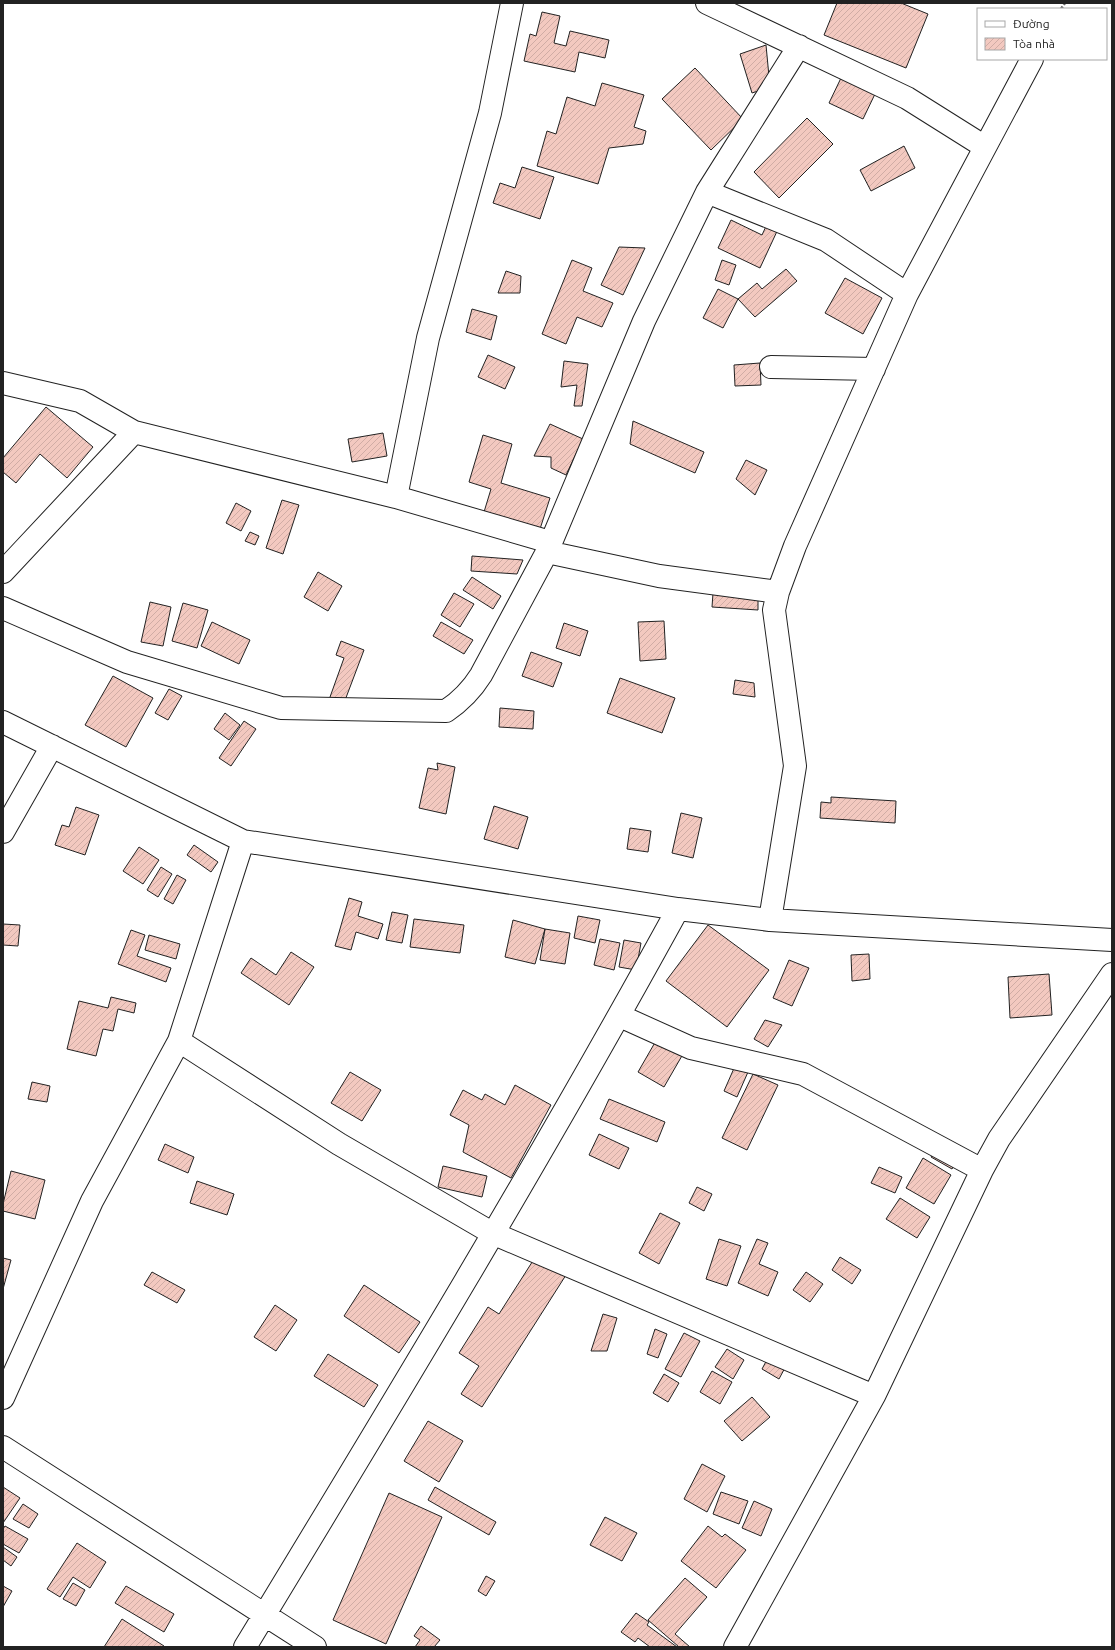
<svg xmlns="http://www.w3.org/2000/svg" width="1115" height="1650" viewBox="0 0 1115 1650" font-family="Ubuntu,sans-serif">
<style>
.building{fill:url(#building-hatch);stroke:#222}
.lines{fill:none;stroke-linecap:round;stroke-linejoin:round}
.minor-casing{stroke:#222;stroke-width:24}
.path{stroke:#646464;stroke-width:2.5;stroke-dasharray:3 2;stroke-linecap:butt}
.minor{stroke:#fff;stroke-width:22}
</style>
<defs>
<pattern id="building-hatch" width="6" height="6" patternUnits="userSpaceOnUse"><rect width="6" height="6" fill="#f3c9c0"/><path d="M-1 1l2-2M0 6l6-6M5 7l2-2" fill="none" stroke="#d0aca5"/></pattern>
</defs>
<rect width="100%" height="100%" fill="#fff"/>
<!-- building -->
<path class="building" d="M837,3H901L928,14L906,68L824,35Z
M542,12L560,16L554,43L566,46L570,31L609,40L605,58L579,52L575,72L524,61L530,34L536,36Z
M766,45L770,87L752,93L740,54Z
M695,68L743,119L711,150L662,99Z
M841,78L875,94L863,119L829,103Z
M602,83L644,95L634,127L646,131L643,144L609,148L598,184L537,166L547,131L556,134L567,97L595,106Z
M807,118L833,144L779,198L754,172Z
M904,146L915,168L871,191L860,170Z
M522,167L554,177L540,219L493,203L500,183L515,188Z
M731,220L762,235L768,222L779,227L760,268L718,248Z
M619,247L645,248L623,295L601,285Z
M572,260L592,268L583,291L613,303L602,327L577,317L566,344L542,334Z
M722,260L736,265L729,285L715,280Z
M786,269L797,281L755,317L738,299L757,283L762,289Z
M506,271L521,276L520,293H498Z
M845,278L882,298L863,334L825,313Z
M718,289L738,299L723,328L703,318Z
M472,309L497,316L491,340L466,332Z
M488,355L515,367L505,389L478,377Z
M564,361L588,364L582,406H574L577,385L561,387Z
M760,363L761,385L735,386L734,365Z
M46,407L93,447L67,478L40,454L16,483L3,472V458Z
M633,421L704,452L695,473L630,444Z
M550,424L583,439L566,475L551,468V457L534,456Z
M383,433L387,456L352,462L348,439Z
M483,435L512,444L501,483L550,498L540,529L484,512L491,489L469,482Z
M746,460L767,470L755,495L736,479Z
M282,500L299,505L283,554L266,548Z
M236,503L251,511L241,531L226,523Z
M250,532L259,536L255,545L245,541Z
M472,556L523,560L517,574L471,571Z
M318,572L342,586L328,611L304,597Z
M472,577L501,596L493,609L463,590Z
M454,593L474,604L460,627L441,615Z
M713,593L758,596V610L712,607Z
M150,602L171,607L163,646L141,642Z
M183,603L208,610L197,648L172,641Z
M664,621L666,659L640,661L638,622Z
M212,622L250,640L239,664L201,646Z
M441,622L473,640L464,654L433,636Z
M564,623L588,631L580,656L556,648Z
M341,641L364,650L344,703L330,697L344,658L336,655Z
M531,652L562,663L553,687L522,676Z
M113,676L153,698L126,747L85,725Z
M620,678L675,698L662,733L607,713Z
M735,680L754,683L755,697L733,694Z
M169,689L182,696L168,720L155,713Z
M500,708L534,711L533,729L499,727Z
M225,713L240,725L229,740L214,729Z
M244,721L256,729L231,766L219,758Z
M437,763L455,767L446,814L419,808L428,768L438,770Z
M831,797L896,801L895,823L820,818L821,802L831,803Z
M494,806L528,817L518,849L484,839Z
M76,807L99,815L85,855L55,845L62,825L69,827Z
M681,813L702,818L693,858L672,853Z
M630,828L651,831L648,852L627,849Z
M194,845L218,862L211,872L187,855Z
M139,847L159,860L143,884L123,871Z
M161,867L172,874L158,897L147,890Z
M177,875L186,880L173,904L164,899Z
M349,898L362,902L358,916L383,924L378,939L356,932L351,950L335,946Z
M392,912L408,915L402,943L386,940Z
M578,916L600,920L595,943L574,938Z
M414,919L464,925L460,953L410,947Z
M513,920L545,929L535,964L505,957Z
M3,924L20,925L18,946L3,945Z
M708,925L769,970L727,1027L666,981Z
M545,929L570,933L565,964L540,960Z
M131,930L145,935L137,956L171,968L166,982L118,964Z
M149,935L180,944L176,959L145,950Z
M600,939L620,943L614,970L594,965Z
M624,940L641,943L636,970L619,967Z
M291,952L314,967L289,1005L241,973L251,958L276,975Z
M869,954L870,979L852,981L851,955Z
M789,960L809,968L792,1006L773,998Z
M1049,974L1052,1015L1010,1018L1008,977Z
M111,997L136,1003L134,1013L118,1009L113,1031L103,1029L96,1056L67,1049L79,1001L108,1008Z
M765,1020L782,1025L768,1047L754,1039Z
M657,1039L683,1054L664,1087L638,1072Z
M735,1066L748,1072L737,1097L724,1091Z
M350,1072L381,1090L362,1121L331,1103Z
M753,1074L778,1085L747,1150L722,1138Z
M32,1082L50,1086L47,1102L28,1099Z
M515,1085L551,1105L511,1178L463,1152L469,1125L450,1115L463,1090L482,1100L485,1094L505,1105Z
M609,1099L665,1122L657,1142L600,1119Z
M599,1134L629,1148L619,1169L589,1155Z
M165,1144L194,1157L188,1173L158,1160Z
M936,1149L956,1161L952,1169L931,1157Z
M923,1158L951,1175L934,1204L906,1188Z
M443,1166L487,1176L482,1197L438,1187Z
M879,1167L902,1177L895,1193L871,1183Z
M11,1171L45,1180L35,1219L3,1211V1204Z
M197,1181L234,1194L227,1215L190,1203Z
M697,1187L712,1194L704,1211L689,1203Z
M900,1198L930,1217L917,1238L886,1219Z
M660,1213L680,1223L659,1264L639,1253Z
M719,1239L741,1246L727,1286L706,1279Z
M757,1239L768,1243L759,1264L778,1272L768,1296L738,1283Z
M536,1256L566,1275L482,1407L461,1394L479,1366L459,1353L488,1307L499,1314Z
M840,1257L861,1270L852,1284L832,1270Z
M3,1258L11,1260L3,1289Z
M152,1272L185,1290L177,1303L144,1285Z
M806,1272L823,1284L810,1302L793,1290Z
M364,1285L420,1322L399,1353L344,1316Z
M275,1305L297,1320L276,1351L254,1337Z
M603,1314L617,1318L607,1351H591Z
M655,1329L667,1334L658,1358L647,1354Z
M684,1333L700,1341L681,1377L665,1369Z
M727,1349L744,1360L733,1379L715,1367Z
M328,1354L378,1385L364,1407L314,1376Z
M770,1354L787,1364L779,1379L762,1369Z
M712,1371L732,1382L720,1404L700,1392Z
M664,1374L679,1383L668,1402L653,1393Z
M752,1397L770,1417L742,1441L724,1421Z
M428,1421L463,1441L439,1482L404,1461Z
M702,1464L725,1476L707,1512L684,1499Z
M3,1487L20,1498L3,1523Z
M435,1487L496,1522L489,1535L428,1500Z
M721,1492L748,1501L739,1524L713,1514Z
M389,1493L442,1517L386,1644L333,1620Z
M754,1501L772,1509L761,1536L742,1528Z
M23,1504L38,1514L29,1528L13,1519Z
M605,1517L637,1533L622,1561L590,1545Z
M5,1526L28,1539L19,1553L3,1544V1529Z
M708,1526L722,1537L725,1534L746,1550L716,1588L681,1561Z
M77,1543L106,1562L90,1588L73,1577L60,1597L47,1589Z
M3,1547L17,1557L11,1566L3,1560Z
M486,1576L495,1581L486,1596L478,1591Z
M685,1578L707,1597L675,1634L690,1647H679L648,1620Z
M73,1583L85,1590L76,1606L63,1599Z
M3,1586L12,1591L3,1607Z
M126,1586L174,1614L164,1632L115,1603Z
M636,1613L649,1622L647,1625L677,1647H650L638,1638L635,1642L621,1632Z
M122,1619L164,1646V1647H104Z
M421,1626L440,1640L434,1647H415L420,1640L414,1636Z"/>
<g class="lines">
<defs>
<path id="minor" d="M707,3L907,98L985,147
M707,192L826,240L907,294
M771,367L874,369
M3,383L80,401L134,432L396,497L550,542
M396,497L428,338L490,113L512,3
M547,552L659,576L778,592
M3,572L134,432
M3,608L127,662L281,708L446,711C461,701 471,691 481,675L547,552L644,321L707,192L799,46
M3,722L243,841L678,909L770,920L1112,940
M3,832L52,746
M770,920L795,766L774,610L778,592L795,546L907,294L1032,59
M620,1016L691,1048L803,1074L982,1170
M179,1041L339,1144L492,1233L874,1396
M3,1398L92,1201L179,1041L243,841
M3,1447L315,1647
M245,1647C393,1403 541,1159 678,909
M735,1647L874,1396L982,1170L999,1139L1112,974"/>
</defs>
<!-- minor casing -->
<use href="#minor" class="minor-casing"/>
<!-- path -->
<path class="path" d="M1061,9L1065,3"/>
<!-- minor -->
<use href="#minor" class="minor"/>
</g>
<!-- border -->
<rect width="1115" height="1650" fill="none" stroke="#222222" stroke-width="8"/>
<!-- legend -->
<rect x="977" y="8" width="130" height="52" fill="#ffffff" stroke="#a7a7a7"/>
<rect x="985" y="21" width="20" height="6" fill="#ffffff" stroke="#a7a7a7"/>
<text x="1013" y="28" font-size="12" fill="#222222">Đường</text>
<rect x="985" y="38" width="20" height="12" fill="url(#building-hatch)" stroke="#a7a7a7"/>
<text x="1013" y="48" font-size="12" fill="#222222">Tòa nhà</text>
</svg>
